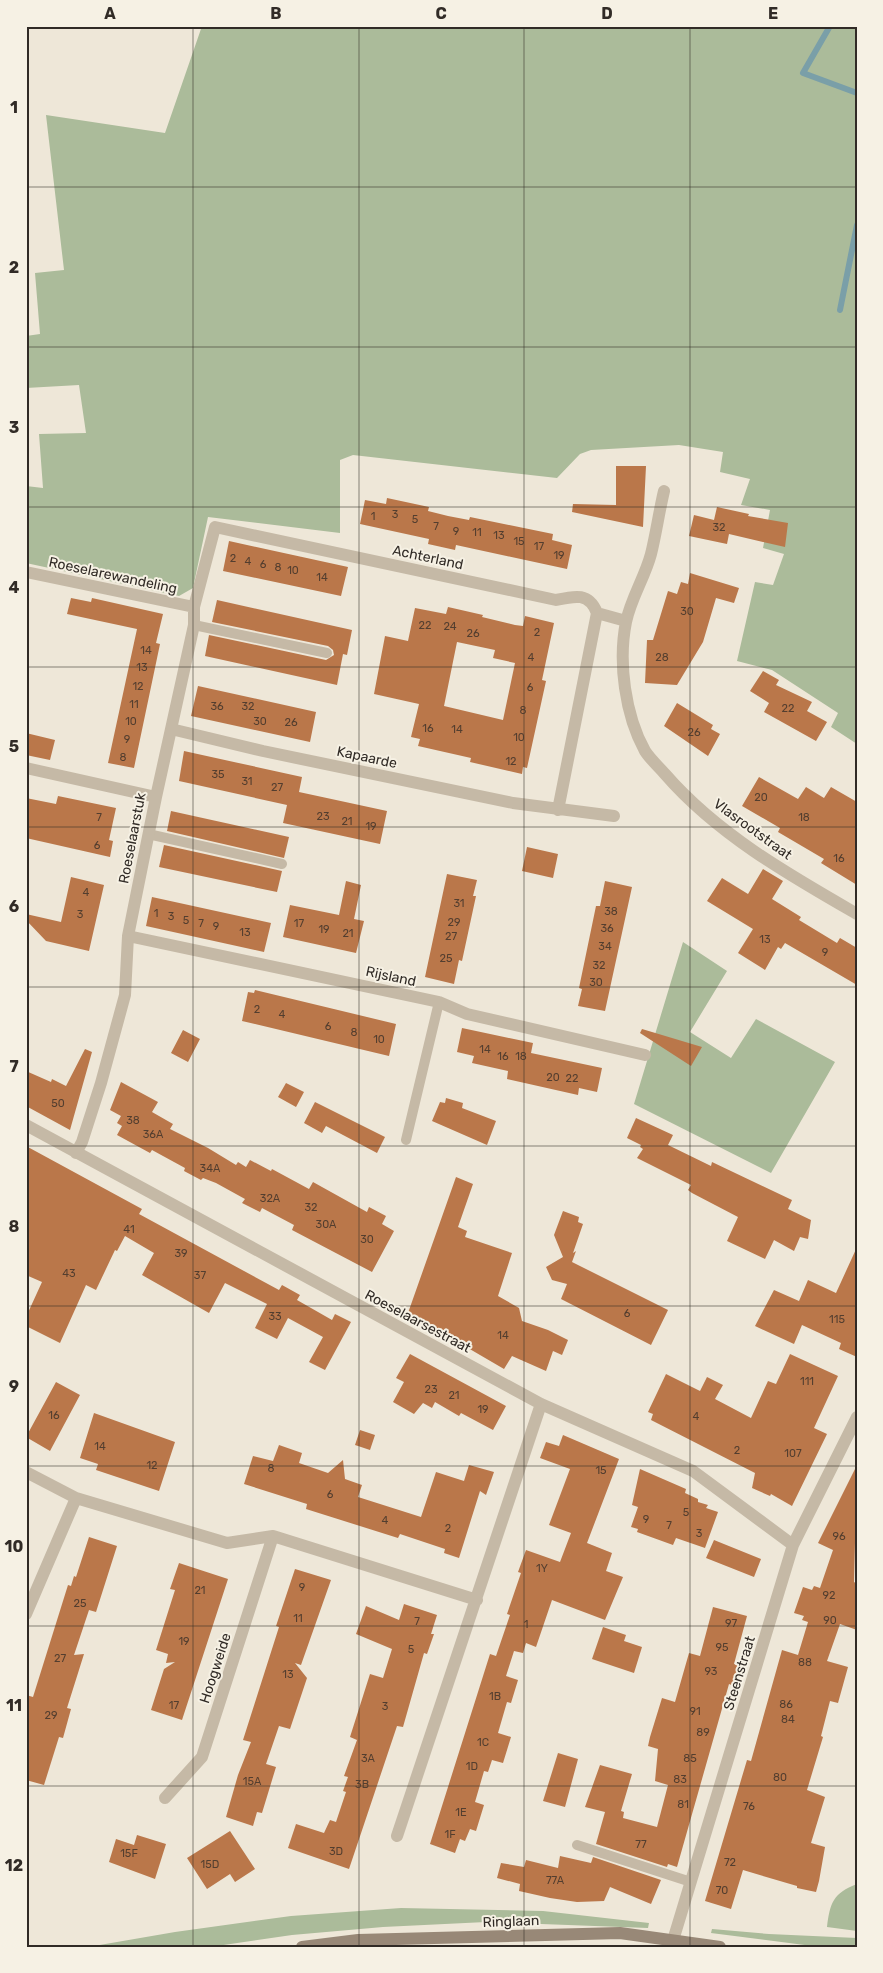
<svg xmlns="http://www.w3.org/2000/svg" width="883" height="1973" viewBox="0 0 883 1973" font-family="Rubik,sans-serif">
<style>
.green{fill:#abbb9a}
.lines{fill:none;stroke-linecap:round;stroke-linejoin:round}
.stream{stroke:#7a9fa8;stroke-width:6}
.building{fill:#ba774a;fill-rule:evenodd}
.lane{stroke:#c5b9a6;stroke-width:10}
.street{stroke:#c5b9a6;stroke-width:12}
.secondary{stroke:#988877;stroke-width:12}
.grid{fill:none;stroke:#312b26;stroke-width:1;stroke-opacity:0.55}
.labels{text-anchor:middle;stroke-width:4;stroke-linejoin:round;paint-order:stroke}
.number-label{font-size:11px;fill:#533e2f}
.street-label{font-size:14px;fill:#312b26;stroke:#f6f1e4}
.neatline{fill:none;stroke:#312b26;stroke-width:2}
.grid-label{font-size:16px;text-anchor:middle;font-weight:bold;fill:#312b26}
</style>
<rect width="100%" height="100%" fill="#eee7d8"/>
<!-- green -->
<path class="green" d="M202,26H857V744L831,727L838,713L772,670L737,661L755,582L773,585L784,554L763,548L770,510L741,505L750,479L720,472L723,452L679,445L591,450L580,454L557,478L353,455L340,460V533L208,517L193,588L179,596L26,563V486L43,488L39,434L86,433L79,385L26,388V336L40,334L35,273L64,270L46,115L165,133Z
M683,942L727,971L690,1032L731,1058L756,1019L835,1062L771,1173L634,1104Z
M857,1884V1931L827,1927C830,1903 833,1893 857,1884Z
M401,1908L543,1911L649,1923L648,1928L486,1922L383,1927L292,1935L210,1947H88L175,1932L291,1916Z
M712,1929L769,1934L857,1938V1947H820L711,1933Z"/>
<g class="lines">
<!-- stream -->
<path class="stream" d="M830,26L803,73L857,93
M840,310L857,225"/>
</g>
<!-- building -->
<path class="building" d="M616,466H646L643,527L572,512L573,504L616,505Z
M387,498L429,507L428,511L448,516L469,520L470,517L553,534L552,540L572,545L567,569L456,545L455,550L428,544L429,539L360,524L365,500L386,504Z
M717,507L749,514L748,516L788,523L785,547L729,534L727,544L689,536L694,515L714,520Z
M229,541L348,567L341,596L223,571Z
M690,573L739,588L734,603L716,598L703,642L677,685L645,683L647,640H653L668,591L677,594L681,582L688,584Z
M71,598L91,602L92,598L163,614L156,643L160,644L134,768L108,763L137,629L67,614Z
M217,600L352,630L347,655L343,654L337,685L205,656L209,635L326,660L334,655L333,650L328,646L212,622Z
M448,607L483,615L482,617L515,625L523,626L525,616L554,623L542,680L546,681L527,768L523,767L522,774L470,762L471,758L418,746L420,739L411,737L419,704L374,694L385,636L408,641L415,608L446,614ZM457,642L495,650L493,658L515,663L503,720L444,706Z
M763,671L779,680L776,685L812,702L807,711L827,722L816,741L764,712L769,703L750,691Z
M198,686L316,712L310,742L191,716Z
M677,703L713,725L711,729L720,734L708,756L664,726Z
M26,733L55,740L50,760L26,755Z
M184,751L302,777L299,792L387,811L380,844L283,823L287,805L179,781Z
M759,777L798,799L806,787L824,798L831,787L857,802V885L821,863L824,859L778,832L780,828L742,806Z
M58,796L116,808L109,840L113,841L110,857L26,838V798L56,804Z
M171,811L289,837L284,858L167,831Z
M164,845L282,871L277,892L159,867Z
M527,847L558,854L553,878L522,871Z
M763,869L783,881L772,899L801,917L799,920L837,943L840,938L857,948V985L785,943L781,949L778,947L765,970L738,953L753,929L707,901L722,878L748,894Z
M447,874L477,880L473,896H476L462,961L459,960L454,984L425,977Z
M71,877L104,885L89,951L46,941L26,920V914L61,922Z
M346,881L361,885L354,919L364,921L356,953L283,937L290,905L339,915Z
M605,881L632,887L605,1011L578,1006L582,989L579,988L596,906H600Z
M152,897L271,923L264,952L146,926Z
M255,990L396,1024L389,1056L242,1021L248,992L254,993Z
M462,1028L533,1043L531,1053L602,1068L597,1092L579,1088L578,1095L507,1079L508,1071L472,1063L474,1056L457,1052Z
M642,1029L702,1047L691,1066L640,1033Z
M183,1030L200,1039L188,1062L171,1053Z
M85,1049L92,1052L70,1130L26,1106V1071L51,1082L52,1079L66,1086Z
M121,1082L158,1102L152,1112L173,1124L170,1129L208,1148L236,1165L238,1162L246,1167L250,1160L271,1171L272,1169L309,1189L313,1182L367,1212L369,1207L386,1216L382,1224L394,1231L372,1272L292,1230L294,1225L262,1208L260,1212L242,1203L245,1199L216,1183L203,1178L201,1180L184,1171L185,1168L152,1150L150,1153L117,1135L122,1126L117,1123L121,1116L110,1110Z
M286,1083L304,1092L296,1107L278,1097Z
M446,1098L463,1103L462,1108L496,1121L487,1145L432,1121L440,1102L445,1103Z
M315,1102L385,1137L377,1153L326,1126L322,1133L304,1123Z
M636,1118L673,1135L668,1145L711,1166L712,1162L792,1200L788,1209L811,1220L808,1239L800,1237L794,1251L774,1240L765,1259L727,1241L738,1217L692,1193L688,1190L691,1185L637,1158L643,1149L640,1147L641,1145L627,1138Z
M26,1146L142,1209L139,1214L279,1290L282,1285L300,1295L297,1300L332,1320L335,1314L351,1322L325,1370L309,1362L323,1337L288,1318L277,1339L255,1328L267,1304L225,1283L209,1313L142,1275L154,1253L125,1236L117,1251L115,1250L96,1290L86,1285L60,1343L26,1326V1317L42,1282L26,1275Z
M456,1177L473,1184L458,1227L467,1231L465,1237L512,1253L498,1296L519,1308L522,1321L548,1330L568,1340L562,1355L553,1351L546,1371L512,1356L504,1369L408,1313Z
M563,1211L579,1217L578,1222L583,1224L573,1253L576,1251L572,1262L668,1310L651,1345L561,1299L567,1284L552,1280L546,1267L563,1257L554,1235Z
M857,1247V1357L839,1349L841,1343L802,1325L794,1344L755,1326L774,1290L799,1301L808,1280L836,1293Z
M410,1354L506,1406L493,1430L461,1413L459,1416L435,1402L432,1408L423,1403L414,1414L393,1402L404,1382L396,1378Z
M790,1354L838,1376L814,1428L827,1434L792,1506L771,1494L770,1496L752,1488L755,1473L651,1420L653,1414L648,1412L666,1374L700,1391L707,1377L723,1385L715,1399L751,1418L768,1381L776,1384Z
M56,1382L80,1395L50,1451L26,1437Z
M94,1413L175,1442L159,1491L96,1470L98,1464L80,1458Z
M360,1430L375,1435L370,1450L355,1445Z
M563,1435L619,1459L587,1543L612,1553L606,1571L623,1577L605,1620L552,1600L536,1647L526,1643L523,1653L514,1651L506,1676L518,1680L511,1703L507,1702L498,1733L511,1737L503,1763L492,1760L488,1772L484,1771L475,1802L484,1805L476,1831L470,1829L465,1841L460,1839L455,1853L430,1844L490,1654L496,1656L510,1615L507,1614L521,1573L518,1572L526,1550L560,1562L571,1533L549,1525L570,1469L540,1458L546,1442L559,1446Z
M279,1445L302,1453L299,1463L328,1473L343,1460L345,1479L362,1485L358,1497L421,1517L436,1472L464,1481L469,1465L494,1472L486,1495L480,1491L459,1558L444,1553L445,1549L400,1534L398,1538L306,1509L307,1504L244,1484L253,1456L273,1461Z
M857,1465L854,1582L857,1584V1630L840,1624L827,1661L848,1667L838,1703L830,1701L821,1736L823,1737L807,1790L825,1797L811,1843L825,1847L819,1881L816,1892L797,1888V1886L743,1870L731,1909L705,1901L747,1760L751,1761L782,1650L798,1655L808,1622L802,1620L804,1616L794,1613L803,1587L812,1590L814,1586L820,1588L833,1550L818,1543Z
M640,1469L686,1489L685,1493L698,1499V1502L708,1505L706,1508L718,1512L705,1548L676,1538L673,1545L637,1532L638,1529L631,1527L638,1507L632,1505Z
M89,1537L117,1546L96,1612L89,1610L74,1655L84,1654L67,1708L71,1709L63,1738L59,1737L44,1785L26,1780V1695L33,1697L68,1585L71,1586L74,1576L76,1577Z
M714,1540L761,1559L754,1577L706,1558Z
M179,1563L228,1579L182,1720L151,1710L164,1669L175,1662L166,1663L168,1654L156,1650L175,1590L170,1589Z
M295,1569L331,1580L301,1665L295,1663L307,1678L290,1729L279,1726L266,1764L276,1767L262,1813L257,1812L253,1826L226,1817L238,1775L251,1742L243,1740L279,1627L276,1626Z
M404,1604L437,1615L431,1634H434L427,1654L424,1653L403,1727L397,1726L349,1869L288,1848L296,1824L324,1833L330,1820L336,1822L346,1792L343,1791L348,1777L344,1776L357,1740L350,1737L370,1674L383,1678L392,1649L356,1634L366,1606L399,1620Z
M713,1607L747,1616L734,1664L740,1666L734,1686L729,1684L677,1867L668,1864L667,1867L596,1844L605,1812L585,1807L600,1765L632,1774L621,1811L624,1812L623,1818L657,1827L668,1785L655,1781L658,1749L648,1746L650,1737L662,1698L675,1702L689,1653L700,1656Z
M603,1627L626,1635L624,1641L642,1647L634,1673L592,1659Z
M558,1753L578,1759L565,1807L543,1801Z
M230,1831L255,1869L235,1882L230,1874L207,1889L187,1858Z
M137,1835L166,1844L155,1879L109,1862L116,1839L134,1845Z
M560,1856L591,1863L593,1857L661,1880L651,1904L610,1887L604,1901L577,1902L550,1898L519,1891L520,1884L497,1878L501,1863L524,1867L526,1860L558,1868Z"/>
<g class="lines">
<!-- lane -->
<path class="lane" d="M194,625L327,653
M148,834L282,864
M406,1140L439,1002
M577,1845L691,1882"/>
<!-- street -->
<path class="street" d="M664,491C659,512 656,534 651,554C645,577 631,598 626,622C618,662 625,715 645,751C650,759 659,767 665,774C717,834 789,875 857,914
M26,572L194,607
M597,613L626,621
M171,729L263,751L513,803L614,816
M26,768L156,797
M558,810L597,613
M128,936L439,1002L467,1014L645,1055
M26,1125L541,1404L693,1471L793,1545
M76,1153L82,1142L101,1083L125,995L128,936L156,797L194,625V607L215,527L556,600C574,596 589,592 597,613
M26,1472L76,1498L227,1543L273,1536L477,1600
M26,1614L76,1498
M165,1798L202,1757L273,1536
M397,1836L541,1404
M671,1947L793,1545L857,1417"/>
<!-- secondary -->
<path class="secondary" d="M302,1947L358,1940L620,1933L720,1947"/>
</g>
<!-- grid -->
<path class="grid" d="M193,26V1947M359,26V1947M524,26V1947M690,26V1947M26,187H857M26,347H857M26,507H857M26,667H857M26,827H857M26,987H857M26,1146H857M26,1306H857M26,1466H857M26,1626H857M26,1786H857"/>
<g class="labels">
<!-- number labels -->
<g class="number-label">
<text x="395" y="518">3</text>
<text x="373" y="520">1</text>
<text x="415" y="523">5</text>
<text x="436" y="530">7</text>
<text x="719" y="531">32</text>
<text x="456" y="535">9</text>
<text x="477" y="536">11</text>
<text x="499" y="539">13</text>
<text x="519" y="545">15</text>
<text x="539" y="550">17</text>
<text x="559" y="559">19</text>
<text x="233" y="562">2</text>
<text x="248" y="565">4</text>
<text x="263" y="568">6</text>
<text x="278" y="571">8</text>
<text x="293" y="574">10</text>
<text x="322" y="581">14</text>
<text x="687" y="615">30</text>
<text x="425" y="629">22</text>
<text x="450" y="630">24</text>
<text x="537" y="636">2</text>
<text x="473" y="637">26</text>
<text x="146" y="654">14</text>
<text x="531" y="661">4</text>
<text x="662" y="661">28</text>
<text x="142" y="671">13</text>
<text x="138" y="690">12</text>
<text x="530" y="691">6</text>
<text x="134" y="708">11</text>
<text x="217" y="710">36</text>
<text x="248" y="710">32</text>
<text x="788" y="712">22</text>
<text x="523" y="714">8</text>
<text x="131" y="725">10</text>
<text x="260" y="725">30</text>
<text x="291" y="726">26</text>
<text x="428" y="732">16</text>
<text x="457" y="733">14</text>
<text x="694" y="736">26</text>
<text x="519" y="741">10</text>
<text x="127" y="743">9</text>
<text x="123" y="761">8</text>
<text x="511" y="765">12</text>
<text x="218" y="778">35</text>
<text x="247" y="785">31</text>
<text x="277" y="791">27</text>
<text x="761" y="801">20</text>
<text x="323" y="820">23</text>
<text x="99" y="821">7</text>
<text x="804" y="821">18</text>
<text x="347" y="825">21</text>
<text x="371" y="830">19</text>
<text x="97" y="849">6</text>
<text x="839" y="862">16</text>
<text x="86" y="896">4</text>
<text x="459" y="907">31</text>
<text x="611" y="915">38</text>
<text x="156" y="917">1</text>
<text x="80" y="918">3</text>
<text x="171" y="920">3</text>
<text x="186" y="924">5</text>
<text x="454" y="926">29</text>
<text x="201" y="927">7</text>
<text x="299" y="927">17</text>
<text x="216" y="930">9</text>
<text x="607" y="932">36</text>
<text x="324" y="933">19</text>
<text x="245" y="936">13</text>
<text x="348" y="937">21</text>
<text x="451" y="940">27</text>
<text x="765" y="943">13</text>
<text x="605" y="950">34</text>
<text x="825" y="956">9</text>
<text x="446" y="962">25</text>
<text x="599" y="969">32</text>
<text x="596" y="986">30</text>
<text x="257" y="1013">2</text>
<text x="282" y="1018">4</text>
<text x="328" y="1030">6</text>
<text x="354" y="1036">8</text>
<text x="379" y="1043">10</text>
<text x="485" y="1053">14</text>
<text x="503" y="1060">16</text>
<text x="521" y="1060">18</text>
<text x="553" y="1081">20</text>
<text x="572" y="1082">22</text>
<text x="58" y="1107">50</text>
<text x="133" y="1124">38</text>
<text x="153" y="1138">36A</text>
<text x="210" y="1172">34A</text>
<text x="270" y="1202">32A</text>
<text x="311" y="1211">32</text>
<text x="326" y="1228">30A</text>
<text x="129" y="1233">41</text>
<text x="367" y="1243">30</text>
<text x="181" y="1257">39</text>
<text x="69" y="1277">43</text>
<text x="200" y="1279">37</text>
<text x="627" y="1317">6</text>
<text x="275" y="1320">33</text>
<text x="837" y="1323">115</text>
<text x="503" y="1339">14</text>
<text x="807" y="1385">111</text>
<text x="431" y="1393">23</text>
<text x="454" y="1399">21</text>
<text x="483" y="1413">19</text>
<text x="54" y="1419">16</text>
<text x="696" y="1420">4</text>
<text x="100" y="1450">14</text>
<text x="737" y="1454">2</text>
<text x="793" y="1457">107</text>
<text x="152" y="1469">12</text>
<text x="271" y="1472">8</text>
<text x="601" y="1474">15</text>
<text x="330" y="1498">6</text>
<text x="686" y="1516">5</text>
<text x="646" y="1523">9</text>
<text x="385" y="1524">4</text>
<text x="669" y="1529">7</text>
<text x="448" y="1532">2</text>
<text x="699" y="1537">3</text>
<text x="839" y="1540">96</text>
<text x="542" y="1572">1Y</text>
<text x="302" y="1591">9</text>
<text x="200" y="1594">21</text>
<text x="829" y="1599">92</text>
<text x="80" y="1607">25</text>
<text x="298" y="1622">11</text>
<text x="830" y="1624">90</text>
<text x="417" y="1625">7</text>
<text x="731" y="1627">97</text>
<text x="526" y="1628">1</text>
<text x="184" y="1645">19</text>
<text x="722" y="1651">95</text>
<text x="411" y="1653">5</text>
<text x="60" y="1662">27</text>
<text x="805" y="1666">88</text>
<text x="711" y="1675">93</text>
<text x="288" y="1678">13</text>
<text x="495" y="1700">1B</text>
<text x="786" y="1708">86</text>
<text x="174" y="1709">17</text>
<text x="385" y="1710">3</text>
<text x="695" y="1715">91</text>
<text x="51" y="1719">29</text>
<text x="788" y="1723">84</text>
<text x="703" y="1736">89</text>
<text x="483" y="1746">1C</text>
<text x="368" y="1762">3A</text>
<text x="690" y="1762">85</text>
<text x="472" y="1770">1D</text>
<text x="780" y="1781">80</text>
<text x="680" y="1783">83</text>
<text x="252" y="1785">15A</text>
<text x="362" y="1788">3B</text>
<text x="683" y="1808">81</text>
<text x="749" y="1810">76</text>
<text x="461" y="1816">1E</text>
<text x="450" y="1838">1F</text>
<text x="641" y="1848">77</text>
<text x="336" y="1855">3D</text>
<text x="129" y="1857">15F</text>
<text x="730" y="1866">72</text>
<text x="210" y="1868">15D</text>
<text x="555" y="1884">77A</text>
<text x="722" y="1894">70</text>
</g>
<!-- street labels -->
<g class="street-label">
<text transform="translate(428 557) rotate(12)" y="5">Achterland</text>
<text transform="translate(113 575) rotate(12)" y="5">Roeselarewandeling</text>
<text transform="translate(367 757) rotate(12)" y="5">Kapaarde</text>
<text transform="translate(753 829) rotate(36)" y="5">Vlasrootstraat</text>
<text transform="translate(132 838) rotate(-79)" y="5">Roeselaarstuk</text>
<text transform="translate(391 976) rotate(12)" y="5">Rijsland</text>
<text transform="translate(418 1321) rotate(28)" y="5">Roeselaarsestraat</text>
<text transform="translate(215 1668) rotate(-72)" y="5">Hoogweide</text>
<text transform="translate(739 1673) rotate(-73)" y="5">Steenstraat</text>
<text transform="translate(511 1921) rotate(-2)" y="5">Ringlaan</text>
</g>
</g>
<!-- border -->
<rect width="883" height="1973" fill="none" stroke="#f6f1e4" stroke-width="55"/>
<rect x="28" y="28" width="828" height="1918" class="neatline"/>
<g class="grid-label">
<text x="110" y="19">A</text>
<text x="276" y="19">B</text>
<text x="441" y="19">C</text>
<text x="607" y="19">D</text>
<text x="773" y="19">E</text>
<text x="14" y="113">1</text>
<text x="14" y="273">2</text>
<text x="14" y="433">3</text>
<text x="14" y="593">4</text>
<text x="14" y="752">5</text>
<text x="14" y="912">6</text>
<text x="14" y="1072">7</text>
<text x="14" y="1232">8</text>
<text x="14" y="1392">9</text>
<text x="14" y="1552">10</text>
<text x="14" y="1711">11</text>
<text x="14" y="1871">12</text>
</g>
</svg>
